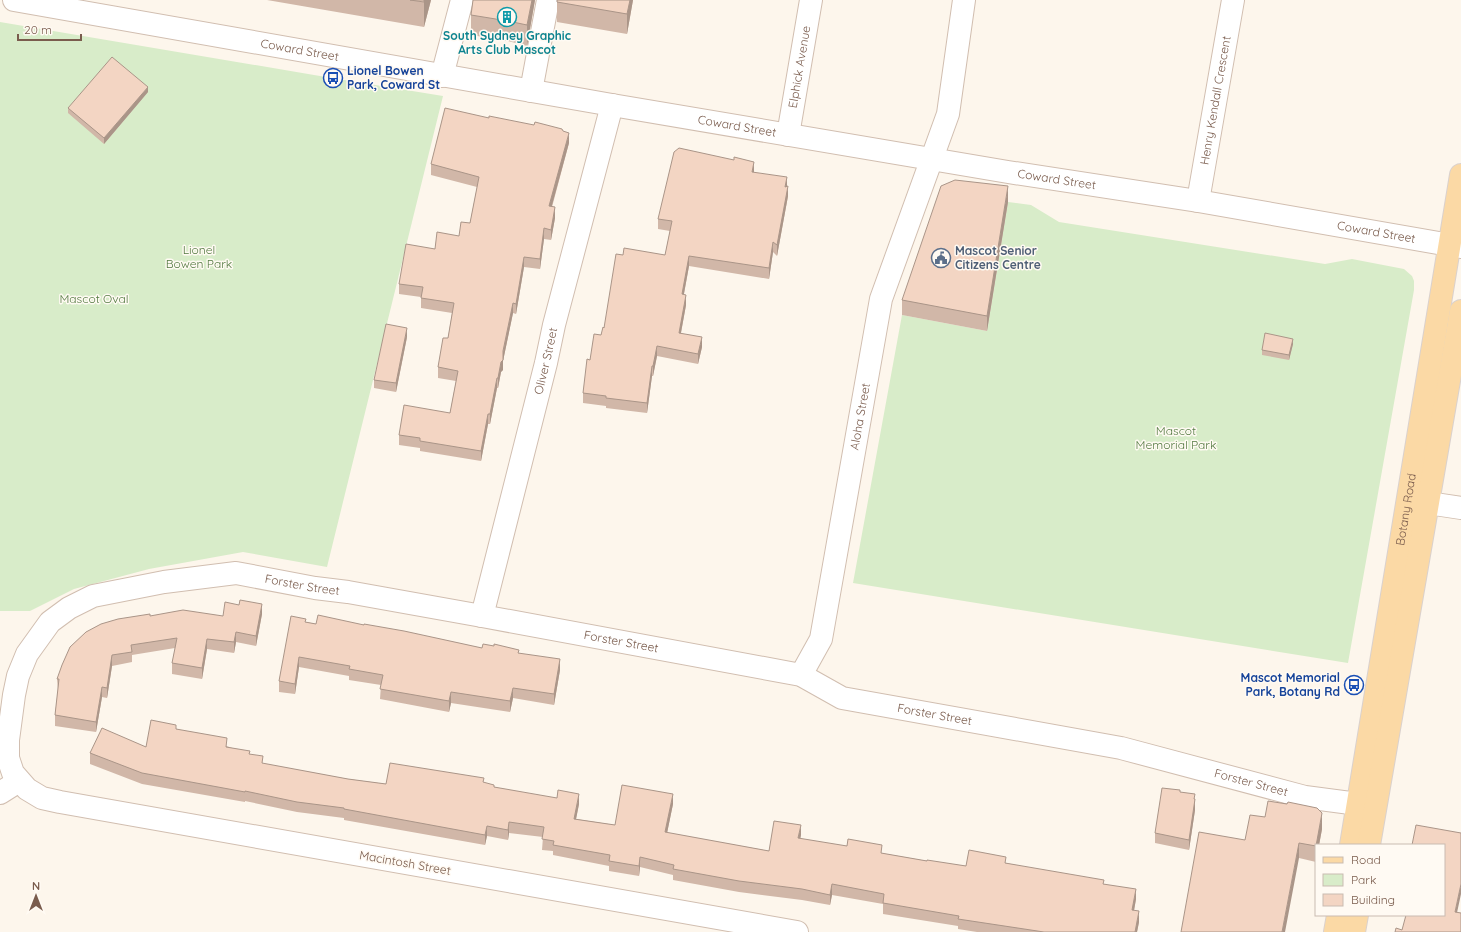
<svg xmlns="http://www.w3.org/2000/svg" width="1461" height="932" viewBox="0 0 1461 932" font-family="Quicksand,sans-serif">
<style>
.green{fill:#d8ecc9}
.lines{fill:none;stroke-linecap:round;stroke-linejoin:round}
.minor-casing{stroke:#d1beb0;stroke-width:24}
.major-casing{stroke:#dad1cd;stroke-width:24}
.minor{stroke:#fff;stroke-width:22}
.major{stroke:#fbd9a5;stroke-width:22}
.wall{fill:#d1b7a8}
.shaded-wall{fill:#aa9588}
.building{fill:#f3d5c3;stroke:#aa9588}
.labels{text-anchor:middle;stroke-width:3;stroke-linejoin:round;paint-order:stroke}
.culture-label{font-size:12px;font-weight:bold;fill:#0d838f;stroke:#fffaf3}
.street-label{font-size:12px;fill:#7a5c4d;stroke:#fffaf3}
.transit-label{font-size:12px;font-weight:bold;fill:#164399;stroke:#fffaf3;text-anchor:start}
.park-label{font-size:12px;fill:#537a41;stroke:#fffaf3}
.service-label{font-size:12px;font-weight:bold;fill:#4e5e75;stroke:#fffaf3;text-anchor:start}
</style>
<rect width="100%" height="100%" fill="#fdf6ec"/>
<!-- green -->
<path class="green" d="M0,22L314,75L443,96L327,567L243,552L149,569L74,589L30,611H0Z
M1008,202L1031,205L1059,222L1325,264L1352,259L1404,269L1412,276L1414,281V290L1348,663L853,583L902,315L987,331Z"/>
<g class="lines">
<defs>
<g id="minor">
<path id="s1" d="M14,0L612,105L1008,172L1198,201L1461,247"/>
<path d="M442,76L462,0"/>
<path d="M531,91L548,0"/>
<path id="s2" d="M788,135L811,0"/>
<path id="s3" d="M1198,201L1233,0"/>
<path d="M1428,503L1461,508"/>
<path id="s4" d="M482,616L546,363L554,325L612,105"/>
<path id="s5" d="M801,675L821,639L881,299L948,114L964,0"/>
<path d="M0,793L19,781"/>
<path id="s6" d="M797,932L60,802L42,798L27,789L13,773L8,758V740L14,695L18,676L27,654L50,622L69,608L93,596L164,582L236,573L315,588L348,592L482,616L801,675L842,698L1121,748L1305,797L1358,804"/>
</g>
<g id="major">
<path id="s7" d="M1351,845L1461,175"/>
<path d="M1369,845L1461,311"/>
<path d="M1335,932L1338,915"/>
<path d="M1354,932L1357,915"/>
</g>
</defs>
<!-- minor casing -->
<use href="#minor" class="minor-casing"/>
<!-- major casing -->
<use href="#major" class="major-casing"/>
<!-- minor -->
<use href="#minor" class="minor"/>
<!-- major -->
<use href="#major" class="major"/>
</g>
<!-- wall -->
<path class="wall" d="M267,0H431L424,27Z
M535,0L527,46L508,41L471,35V15Z
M633,0L627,34L557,22V2Z
M148,92L104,144L68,113V108Z
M569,143L552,207L555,218L551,240L544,239L540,269L524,267L516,314L513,313L503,361V370L501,372L498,388H497L490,424H488L481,461L420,451V448L399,445V435L450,413L456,381L438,378V367L448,338L452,313L421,308V297L399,294V284L435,249L459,236L470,223L477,187L431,175V164Z
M754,172L787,186L788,196L777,256L773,252L769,279L689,266L684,294L686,305L681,333L702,347L698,364L657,356L653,376H652L647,413L606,408V406L583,403V393L590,360L604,328L623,255H665L670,231L658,229V219Z
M1008,202L987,331L902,315V300Z
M407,337L396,392L374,388V380Z
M1293,344L1289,360L1262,355V350Z
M262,614L256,646L236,642L234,653L207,649L202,679L172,674V663L175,648L132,655V662L112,666L107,698L102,697L96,732L55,726V715L58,690L57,679L150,616H223Z
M306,622L316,624L364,625L482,648L519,653L560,670L554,705L513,698L510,712L451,703L449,712L380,699L381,685L349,680V676L299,667L295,694L279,692V681Z
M176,729L250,754L263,764L348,779L386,784L484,783L494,787L579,804L576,819L615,825L673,804L667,833L769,851L801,835L800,839L927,861L966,866L1006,863L1104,884L1136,899L1134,911L1139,922L1137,932H977L958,929V926L883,914V904L832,895L830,905L802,900L739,892L673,880V875L640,867L639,876L609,871V866L553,855V851L542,850L543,837L509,833L508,840L487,836L485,845L344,820V818L297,812L245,801V802L142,784L90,764V753L146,747Z
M1180,792L1195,799V810L1189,850L1155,843V833Z
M1287,804L1322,829L1316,862L1299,858L1245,840L1265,817Z"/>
<!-- shaded-wall -->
<path class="shaded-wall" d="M424,0H431L424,27Z
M532,0H535L527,46V25Z
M630,0H633L627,34V14Z
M148,87V92L104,144V138Z
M569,133V143L549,216V206Z
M754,162V172H752Z
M787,177V187H785Z
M788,186V196L777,256V245Z
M1008,186V202L987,331V316Z
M555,207V218L551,240V230Z
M544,228V239L540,269V259Z
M773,242V252L769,279V268Z
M689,256V266L682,304V294Z
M524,257V267L516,314V304Z
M686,295V305L679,343V333Z
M513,303V313L503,361V370L501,372L498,388V378Z
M407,328V337L396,392V383Z
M702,337V347L698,364V354Z
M1293,339V344L1289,360V355Z
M657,346V356L653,376V366Z
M652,366V376L647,413V403Z
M497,378V388L490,424V414Z
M488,414V424L481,461V451Z
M262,604V614L256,646V636Z
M236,632V642L234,653V642Z
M207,639V649L202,679V668Z
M112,655V666L107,698V688Z
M299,657V667L295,694V684Z
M560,659V670L554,705V694Z
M102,687V697L96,732V722Z
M513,688V698L510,712V701Z
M451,692V703L449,712V701Z
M579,794V804L574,829V819Z
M673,794V804L665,843V832Z
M1195,799V810L1189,850V840Z
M1322,813V829L1319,845H1316Z
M509,822V833L508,840V830Z
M801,825V835L798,849V838Z
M487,826V836L485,845V835Z
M1299,843V858L1285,932H1282Z
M640,857V867L639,876V866Z
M832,884V895L830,905V895Z
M1461,884V894L1455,922V912Z
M1136,889V899L1132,921V910Z
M1139,911V922L1137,932H1135Z"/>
<!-- building -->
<path class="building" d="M410,0H424V2Z
M473,0H532L527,25L508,21L471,15Z
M557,0H630L627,14L557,2Z
M112,57L148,87L104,138L68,108Z
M445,108L489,118V116L534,125L535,122L562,129L563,131L569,133L549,206L555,207L551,230L544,228L540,259L524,257L516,304L513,303L503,351V360L501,362L498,378H497L490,414H488L481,451L420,441V438L399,435L404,405L450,413L458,371L438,367L443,338H448L454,303L421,298L423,287L399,284L406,244L435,249L437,232L459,236L461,222L470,223L479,177L431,164Z
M679,148L734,160V157L754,162L752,172L787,177L785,187L788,186L777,245L773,242L769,268L689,256L682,294L686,295L679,333L702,337L698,354L657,346L653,366H652L647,403L606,398V396L583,393L587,359L590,360L594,334L601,335L603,327L604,328L616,254L623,255L624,248L665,255L672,221L658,219L674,152Z
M955,180L1008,186L987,316L902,300L941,186Z
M386,324L407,328L396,383L374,380Z
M1265,333L1293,339L1289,355L1262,350Z
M240,600L262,604L256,636L236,632L234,642L207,639L202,668L172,663L177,638L131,645L132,652L112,655L107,688L102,687L96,722L55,715L59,679H57L62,665L70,647L86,632L101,624L118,619L150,614V616L183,610L223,616L225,602L239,605Z
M318,615L364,625V624L404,631L482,648L483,644L494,646V644L519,650L518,653L560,659L554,694L513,688L510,701L451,692L449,701L380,689L383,675L349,669L350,666L299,657L295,684L279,681L291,616L306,619L305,622L316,624Z
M151,720L176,725V729L227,738L226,747L250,751L249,754L263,756L262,763L348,779L386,784L390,763L484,778L483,782L494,785V787L557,798L558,790L579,794L574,819L615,825L622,785L673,794L665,832L769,851L774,821L801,825L798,838L847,846L848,839L882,845L881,853L927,861V860L966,866L969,850L1006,857L1005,863L1104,880L1103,884L1136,889L1132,910L1139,911L1135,932H1044L958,919L959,916L883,903L884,894L832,884L830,895L802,889L739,881L673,869L674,865L640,857L639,866L609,861L610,855L553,845L554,841L542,839L544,827L509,822L508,830L487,826L485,835L344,809V808L297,802L245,791V792L142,773L90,753L102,728L146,747Z
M1162,788L1180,790V792L1195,794L1194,799H1195L1189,840L1155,833Z
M1268,801L1287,804L1288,802L1317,808L1322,813L1316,846L1299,843L1282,932H1181L1199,832L1245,840L1250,815L1265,817Z
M1416,825L1461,833V884L1455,912L1461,913V932H1395L1396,928L1402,930L1406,915H1444V845H1412Z"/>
<!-- icons -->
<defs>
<symbol id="building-ring" viewBox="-11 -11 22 22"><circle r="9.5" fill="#fffaf3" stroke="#0f9aa8" stroke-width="1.5"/><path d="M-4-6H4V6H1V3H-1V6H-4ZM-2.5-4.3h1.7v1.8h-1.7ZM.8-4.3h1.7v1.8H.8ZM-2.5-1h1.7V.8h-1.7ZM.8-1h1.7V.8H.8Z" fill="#0f9aa8"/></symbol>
<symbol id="bus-ring" viewBox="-11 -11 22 22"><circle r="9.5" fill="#fffaf3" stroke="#1a4fb4" stroke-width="1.5"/><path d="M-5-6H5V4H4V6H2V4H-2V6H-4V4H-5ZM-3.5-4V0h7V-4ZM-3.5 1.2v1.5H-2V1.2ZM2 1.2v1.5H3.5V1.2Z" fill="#1a4fb4"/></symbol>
<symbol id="civic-ring" viewBox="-11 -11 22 22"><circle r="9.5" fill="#fffaf3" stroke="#5c6f8a" stroke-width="1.5"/><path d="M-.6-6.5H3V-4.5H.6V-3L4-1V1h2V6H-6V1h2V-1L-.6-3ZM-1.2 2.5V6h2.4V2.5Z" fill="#5c6f8a"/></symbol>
</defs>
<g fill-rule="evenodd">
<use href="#building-ring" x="496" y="6" width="22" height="22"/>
<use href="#bus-ring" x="322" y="67" width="22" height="22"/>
<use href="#civic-ring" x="930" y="247" width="22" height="22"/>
<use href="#bus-ring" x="1343" y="674" width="22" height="22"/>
</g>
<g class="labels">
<!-- culture labels -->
<g class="culture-label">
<text x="507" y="40">South Sydney Graphic<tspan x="507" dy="14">Arts Club Mascot</tspan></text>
</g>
<!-- street labels -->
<g class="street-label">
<text dy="4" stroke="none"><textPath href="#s1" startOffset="290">Coward Street</textPath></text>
<text dy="4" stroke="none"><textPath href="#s2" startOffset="69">Elphick Avenue</textPath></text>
<text dy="4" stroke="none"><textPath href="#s3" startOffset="102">Henry Kendall Crescent</textPath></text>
<text dy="4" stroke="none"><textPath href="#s1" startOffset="734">Coward Street</textPath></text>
<text dy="4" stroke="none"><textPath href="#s1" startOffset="1058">Coward Street</textPath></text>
<text dy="4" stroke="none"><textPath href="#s1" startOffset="1382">Coward Street</textPath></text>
<text dy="4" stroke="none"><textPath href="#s4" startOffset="263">Oliver Street</textPath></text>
<text dy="4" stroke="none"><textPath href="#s5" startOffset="267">Aloha Street</textPath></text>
<text dy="4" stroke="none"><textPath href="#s7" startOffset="340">Botany Road</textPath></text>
<text dy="4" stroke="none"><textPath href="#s6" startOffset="1230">Forster Street</textPath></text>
<text dy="4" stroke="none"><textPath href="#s6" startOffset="1554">Forster Street</textPath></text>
<text dy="4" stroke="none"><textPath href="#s6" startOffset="1878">Forster Street</textPath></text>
<text dy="4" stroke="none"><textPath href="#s6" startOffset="2202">Forster Street</textPath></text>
<text transform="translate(405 863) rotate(10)" y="4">Macintosh Street</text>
</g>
<!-- transit labels -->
<g class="transit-label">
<text x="347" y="75">Lionel Bowen<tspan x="347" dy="14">Park, Coward St</tspan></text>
<text x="1340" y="682" text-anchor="end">Mascot Memorial<tspan x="1340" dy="14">Park, Botany Rd</tspan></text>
</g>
<!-- park labels -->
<g class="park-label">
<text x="199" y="254">Lionel<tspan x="199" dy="14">Bowen Park</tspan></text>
<text x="94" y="303">Mascot Oval</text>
<text x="1176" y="435">Mascot<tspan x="1176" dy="14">Memorial Park</tspan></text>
</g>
<!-- service labels -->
<g class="service-label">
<text x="955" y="255">Mascot Senior<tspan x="955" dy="14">Citizens Centre</tspan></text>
</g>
</g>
<!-- legend -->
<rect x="1315" y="844" width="130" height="72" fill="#fffaf3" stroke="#cabbb1"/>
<rect x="1323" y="857" width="20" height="6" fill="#fbd9a5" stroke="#cabbb1"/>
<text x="1351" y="864" font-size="12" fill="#7a5c4d">Road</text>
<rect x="1323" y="874" width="20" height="12" fill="#d8ecc9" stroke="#cabbb1"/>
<text x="1351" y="884" font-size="12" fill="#7a5c4d">Park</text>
<rect x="1323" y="894" width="20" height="12" fill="#f3d5c3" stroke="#cabbb1"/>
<text x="1351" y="904" font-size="12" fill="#7a5c4d">Building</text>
<!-- north arrow -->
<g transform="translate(36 896)" stroke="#fffaf3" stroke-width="3" paint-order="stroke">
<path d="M0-3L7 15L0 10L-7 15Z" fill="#7a5c4d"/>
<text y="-6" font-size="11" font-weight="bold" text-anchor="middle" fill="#7a5c4d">N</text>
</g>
<!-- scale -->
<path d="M18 34v6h63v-6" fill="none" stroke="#7a5c4d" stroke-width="2"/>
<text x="24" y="34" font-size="12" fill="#7a5c4d" stroke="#fffaf3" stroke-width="3" paint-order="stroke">20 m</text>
</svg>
